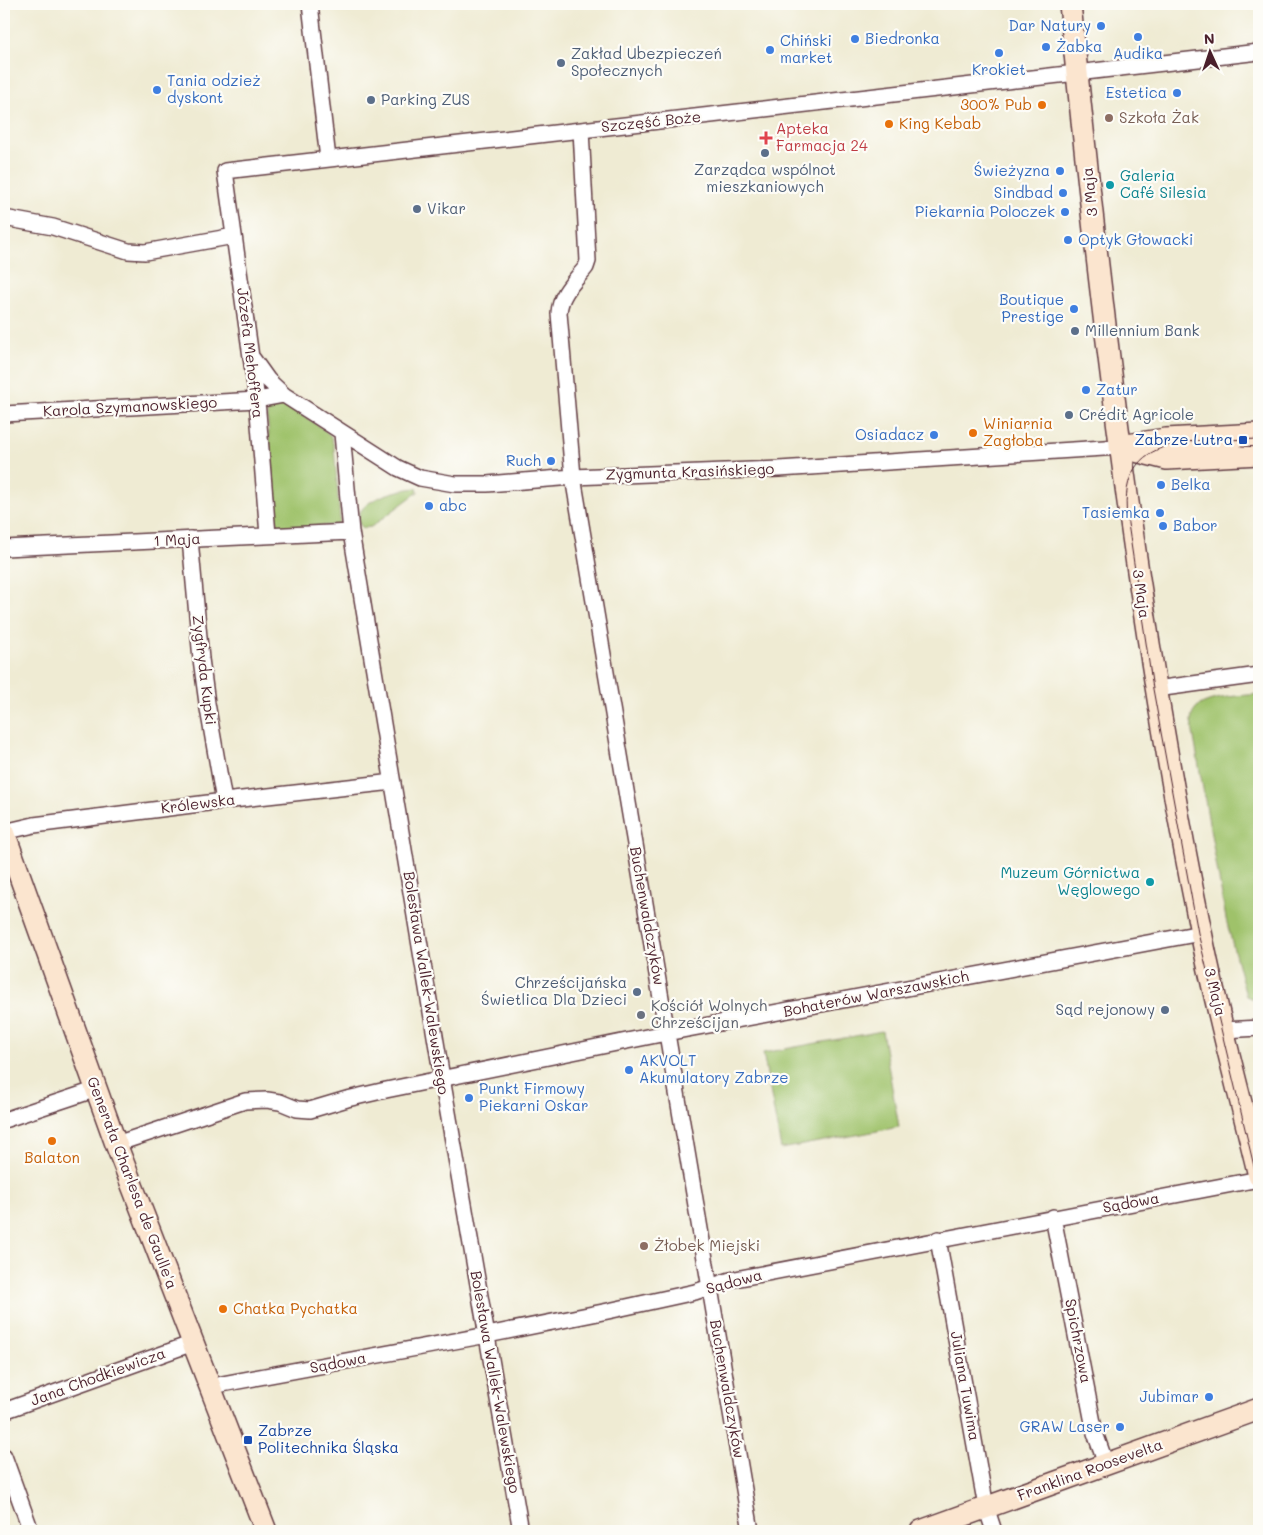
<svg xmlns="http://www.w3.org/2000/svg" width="1263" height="1535" viewBox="0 0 1263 1535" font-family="Mali,sans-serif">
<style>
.green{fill:#9fc26b;stroke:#74704b}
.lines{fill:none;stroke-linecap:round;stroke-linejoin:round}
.street-casing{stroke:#633e44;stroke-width:18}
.secondary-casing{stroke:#633e44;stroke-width:24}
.street{stroke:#fff;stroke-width:15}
.secondary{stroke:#fbe5cf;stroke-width:21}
.tram{stroke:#4a1f2b;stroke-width:1}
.shop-dot{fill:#3f7fe0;stroke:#fdfcf7;stroke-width:2}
.service-dot{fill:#5c6f8a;stroke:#fdfcf7;stroke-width:2}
.food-dot{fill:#e8710a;stroke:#fdfcf7;stroke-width:2}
.education-dot{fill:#8d6e63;stroke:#fdfcf7;stroke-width:2}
.health-dot{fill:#e0444e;stroke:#fdfcf7;stroke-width:2}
.culture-dot{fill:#0f9aa8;stroke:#fdfcf7;stroke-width:2}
.transit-dot{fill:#1a4fb4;stroke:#fdfcf7;stroke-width:2}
.worship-dot{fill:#6b7280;stroke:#fdfcf7;stroke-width:2}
.labels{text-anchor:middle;stroke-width:4.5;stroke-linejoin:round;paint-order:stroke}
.shop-label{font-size:15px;fill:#366cbe;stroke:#fdfcf7;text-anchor:end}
.service-label{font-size:15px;fill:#4e5e75;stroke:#fdfcf7;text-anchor:start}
.food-label{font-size:15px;fill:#c56008;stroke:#fdfcf7;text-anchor:start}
.education-label{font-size:15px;fill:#785e54;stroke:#fdfcf7;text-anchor:start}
.street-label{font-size:15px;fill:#4a1f2b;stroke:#fdfcf7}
.health-label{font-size:15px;fill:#be3a42;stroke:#fdfcf7;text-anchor:start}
.culture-label{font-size:15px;fill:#0d838f;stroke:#fdfcf7;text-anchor:start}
.transit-label{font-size:15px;fill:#164399;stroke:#fdfcf7;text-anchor:end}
.worship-label{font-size:15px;fill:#5b616d;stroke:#fdfcf7;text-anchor:start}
</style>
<rect width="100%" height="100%" fill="#fdfcf7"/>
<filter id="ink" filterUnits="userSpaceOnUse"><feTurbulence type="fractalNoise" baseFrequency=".02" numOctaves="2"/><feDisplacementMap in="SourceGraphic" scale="10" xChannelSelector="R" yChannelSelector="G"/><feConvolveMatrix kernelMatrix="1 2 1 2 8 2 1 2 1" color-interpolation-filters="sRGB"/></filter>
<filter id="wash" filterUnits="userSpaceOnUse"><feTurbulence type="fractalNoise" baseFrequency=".0096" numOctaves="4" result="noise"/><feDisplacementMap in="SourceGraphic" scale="20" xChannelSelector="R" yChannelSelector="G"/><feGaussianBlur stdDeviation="1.12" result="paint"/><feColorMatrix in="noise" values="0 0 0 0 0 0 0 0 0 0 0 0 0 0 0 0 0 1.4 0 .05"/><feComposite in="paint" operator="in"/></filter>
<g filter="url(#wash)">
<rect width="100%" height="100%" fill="#efebd3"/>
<!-- green -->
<path class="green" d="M277,404C287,404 324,428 330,435C332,439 333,443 334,447L340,520L338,525L287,528L278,525L276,518L267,414L268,408Z
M417,488L418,492L371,527L363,528L359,524C352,500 400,489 417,488Z
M1259,694V1004L1257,1005L1256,999L1251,998L1246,996L1226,919L1191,721C1192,715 1193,711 1197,707C1210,696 1243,696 1259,694Z
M882,1031L899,1127L781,1149L763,1053Z"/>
</g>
<g filter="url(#ink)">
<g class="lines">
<defs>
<path id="street" d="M310,4L328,159
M581,130L588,261L586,267C575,281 560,294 559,313L573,477L751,1531
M4,218L53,227L128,251L145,252L234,236
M253,359L268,380L284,395L398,468L420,478L455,484H487L573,477L779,469L1120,447
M4,414L257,400L284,395
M342,433L351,532L442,1078L521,1531
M268,535L257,400L225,171L1259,52
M190,539L201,659L207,703L224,801
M4,548L351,532
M1156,689L1259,675
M4,832L34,825L224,801L393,782
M1224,1030L1259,1028
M4,1120L97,1089
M116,1144L245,1101L267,1100L280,1102L297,1109L310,1110L347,1099L386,1090L666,1033L1201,933
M1053,1217L1095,1433L1106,1464
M938,1239L986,1507L994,1531
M210,1388L222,1384L487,1335L608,1311L695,1292L730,1280L1259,1179
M4,1411L193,1343
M4,1456L31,1531"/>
<path id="secondary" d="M1070,4C1101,315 1138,625 1201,932C1217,1014 1240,1095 1259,1176
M1127,445L1166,439L1259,434
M1120,447L1167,459L1259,454
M4,832L116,1144L266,1531
M921,1531L1259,1409"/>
</defs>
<!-- street casing -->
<use href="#street" class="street-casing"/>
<!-- secondary casing -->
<use href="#secondary" class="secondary-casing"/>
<!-- street -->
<use href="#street" class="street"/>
<!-- secondary -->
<use href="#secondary" class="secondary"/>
<!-- tram -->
<path class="tram" d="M1259,439C1199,442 1117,429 1127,517L1153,689L1198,933L1259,1187
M1241,446L1259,447"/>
</g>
</g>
<!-- markers -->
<g class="shop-dot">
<circle cx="1101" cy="26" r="5"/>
<circle cx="1138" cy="37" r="5"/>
<circle cx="855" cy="39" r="5"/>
<circle cx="1046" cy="47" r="5"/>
<circle cx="770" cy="50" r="5"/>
<circle cx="999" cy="53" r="5"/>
<circle cx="157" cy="90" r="5"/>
<circle cx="1177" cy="93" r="5"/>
<circle cx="1060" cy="171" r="5"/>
<circle cx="1063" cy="193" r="5"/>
<circle cx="1065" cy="212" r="5"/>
<circle cx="1068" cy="240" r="5"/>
<circle cx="1074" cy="309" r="5"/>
<circle cx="1086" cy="390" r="5"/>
<circle cx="934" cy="435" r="5"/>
<circle cx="551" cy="461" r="5"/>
<circle cx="1161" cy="485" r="5"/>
<circle cx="429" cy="506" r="5"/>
<circle cx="1160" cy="513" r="5"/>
<circle cx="1163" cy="526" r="5"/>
<circle cx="629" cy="1070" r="5"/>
<circle cx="469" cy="1098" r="5"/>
<circle cx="1209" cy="1397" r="5"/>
<circle cx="1120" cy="1427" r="5"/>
</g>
<g class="service-dot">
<circle cx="561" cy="63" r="5"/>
<circle cx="371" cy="100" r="5"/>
<circle cx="765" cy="153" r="5"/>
<circle cx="417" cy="209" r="5"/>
<circle cx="1075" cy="331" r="5"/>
<circle cx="1069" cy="415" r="5"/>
<circle cx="637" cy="992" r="5"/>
<circle cx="1165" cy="1010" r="5"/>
</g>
<g class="food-dot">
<circle cx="1042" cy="105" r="5"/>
<circle cx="889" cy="124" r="5"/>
<circle cx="973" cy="433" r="5"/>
<circle cx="52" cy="1141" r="5"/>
<circle cx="223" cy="1309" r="5"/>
</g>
<g class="education-dot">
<circle cx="1109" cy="118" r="5"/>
<circle cx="644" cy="1246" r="5"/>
</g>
<path class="health-dot" d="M763.5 130.5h5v5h5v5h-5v5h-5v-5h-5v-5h5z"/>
<g class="culture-dot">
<circle cx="1110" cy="185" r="5"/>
<circle cx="1150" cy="882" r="5"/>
</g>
<g class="transit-dot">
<rect x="1238" y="435" width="10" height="10" rx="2.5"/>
<rect x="243" y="1435" width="10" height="10" rx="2.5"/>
</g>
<circle class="worship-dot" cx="641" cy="1015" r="5"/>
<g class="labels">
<!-- shop labels -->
<g class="shop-label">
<text x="1091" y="31">Dar Natury</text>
<text x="865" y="44" text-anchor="start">Biedronka</text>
<text x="780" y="46" text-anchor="start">Chiński<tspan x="780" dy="17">market</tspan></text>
<text x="1056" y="52" text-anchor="start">Żabka</text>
<text x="1138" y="59" text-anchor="middle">Audika</text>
<text x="999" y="75" text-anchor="middle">Krokiet</text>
<text x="167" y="86" text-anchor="start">Tania odzież<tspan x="167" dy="17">dyskont</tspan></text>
<text x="1167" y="98">Estetica</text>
<text x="1050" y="176">Świeżyzna</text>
<text x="1053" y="198">Sindbad</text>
<text x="1055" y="217">Piekarnia Poloczek</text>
<text x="1078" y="245" text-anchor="start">Optyk Głowacki</text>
<text x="1064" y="305">Boutique<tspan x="1064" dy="17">Prestige</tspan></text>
<text x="1096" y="395" text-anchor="start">Zatur</text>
<text x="924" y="440">Osiadacz</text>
<text x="541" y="466">Ruch</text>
<text x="1171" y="490" text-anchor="start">Belka</text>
<text x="439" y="511" text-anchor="start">abc</text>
<text x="1150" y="518">Tasiemka</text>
<text x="1173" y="531" text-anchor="start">Babor</text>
<text x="639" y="1066" text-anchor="start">AKVOLT<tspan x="639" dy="17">Akumulatory Zabrze</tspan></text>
<text x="479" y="1094" text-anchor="start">Punkt Firmowy<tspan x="479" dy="17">Piekarni Oskar</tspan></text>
<text x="1199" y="1402">Jubimar</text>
<text x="1110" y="1432">GRAW Laser</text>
</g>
<!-- service labels -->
<g class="service-label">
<text x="571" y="59">Zakład Ubezpieczeń<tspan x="571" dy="17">Społecznych</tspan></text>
<text x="381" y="105">Parking ZUS</text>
<text x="765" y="175" text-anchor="middle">Zarządca wspólnot<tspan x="765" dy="17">mieszkaniowych</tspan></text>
<text x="427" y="214">Vikar</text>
<text x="1085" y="336">Millennium Bank</text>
<text x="1079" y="420">Crédit Agricole</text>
<text x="627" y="988" text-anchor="end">Chrześcijańska<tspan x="627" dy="17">Świetlica Dla Dzieci</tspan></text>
<text x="1155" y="1015" text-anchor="end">Sąd rejonowy</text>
</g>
<!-- food labels -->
<g class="food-label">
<text x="1032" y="110" text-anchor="end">300% Pub</text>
<text x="899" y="129">King Kebab</text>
<text x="983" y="429">Winiarnia<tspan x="983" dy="17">Zagłoba</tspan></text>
<text x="52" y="1163" text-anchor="middle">Balaton</text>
<text x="233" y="1314">Chatka Pychatka</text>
</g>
<!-- education labels -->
<g class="education-label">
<text x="1119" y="123">Szkoła Żak</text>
<text x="654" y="1251">Żłobek Miejski</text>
</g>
<!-- street labels -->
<g class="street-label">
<text transform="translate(651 122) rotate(-6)" y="5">Szczęść Boże</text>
<text transform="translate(1090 192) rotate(-96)" y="5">3 Maja</text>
<text transform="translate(250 353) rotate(83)" y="5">Józefa Mehoffera</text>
<text transform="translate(130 407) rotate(-3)" y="5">Karola Szymanowskiego</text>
<text transform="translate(690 472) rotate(-2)" y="5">Zygmunta Krasińskiego</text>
<text transform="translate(177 540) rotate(-3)" y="5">1 Maja</text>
<text transform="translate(1141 594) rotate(82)" y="5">3 Maja</text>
<text transform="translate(204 670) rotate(83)" y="5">Zygfryda Kupki</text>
<text transform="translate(198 804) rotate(-7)" y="5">Królewska</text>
<text transform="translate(647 916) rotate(80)" y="5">Buchenwaldczyków</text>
<text transform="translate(426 983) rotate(81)" y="5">Bolesława Wallek-Walewskiego</text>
<text transform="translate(1215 992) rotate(76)" y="5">3 Maja</text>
<text transform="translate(876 994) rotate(-11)" y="5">Bohaterów Warszawskich</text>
<text transform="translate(132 1183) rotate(69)" y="5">Generała Charlesa de Gaulle'a</text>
<text transform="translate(1131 1203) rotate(-10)" y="5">Sądowa</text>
<text transform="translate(734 1282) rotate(-15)" y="5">Sądowa</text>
<text transform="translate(1078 1341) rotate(79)" y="5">Spichrzowa</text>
<text transform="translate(338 1363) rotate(-11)" y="5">Sądowa</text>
<text transform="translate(98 1377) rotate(-20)" y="5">Jana Chodkiewicza</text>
<text transform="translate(495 1382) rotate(80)" y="5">Bolesława Wallek-Walewskiego</text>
<text transform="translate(965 1386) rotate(80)" y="5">Juliana Tuwima</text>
<text transform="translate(727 1389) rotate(80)" y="5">Buchenwaldczyków</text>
<text transform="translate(1090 1470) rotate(-20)" y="5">Franklina Roosevelta</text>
</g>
<!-- health labels -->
<g class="health-label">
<text x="776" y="134">Apteka<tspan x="776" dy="17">Farmacja 24</tspan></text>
</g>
<!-- culture labels -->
<g class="culture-label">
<text x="1120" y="181">Galeria<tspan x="1120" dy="17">Café Silesia</tspan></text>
<text x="1140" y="878" text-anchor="end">Muzeum Górnictwa<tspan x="1140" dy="17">Węglowego</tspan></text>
</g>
<!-- transit labels -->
<g class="transit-label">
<text x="1233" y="445">Zabrze Lutra</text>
<text x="258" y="1436" text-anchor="start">Zabrze<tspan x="258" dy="17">Politechnika Śląska</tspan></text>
</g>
<!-- worship labels -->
<g class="worship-label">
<text x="651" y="1011">Kościół Wolnych<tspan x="651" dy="17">Chrześcijan</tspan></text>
</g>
</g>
<!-- margin -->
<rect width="1263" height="1535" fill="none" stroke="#fdfcf7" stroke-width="20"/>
<!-- north arrow -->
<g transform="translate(1210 52) rotate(357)" stroke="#fdfcf7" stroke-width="4" paint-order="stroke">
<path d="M0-4L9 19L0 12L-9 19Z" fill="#4a1f2b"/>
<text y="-8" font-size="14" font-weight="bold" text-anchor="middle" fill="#4a1f2b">N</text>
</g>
</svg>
